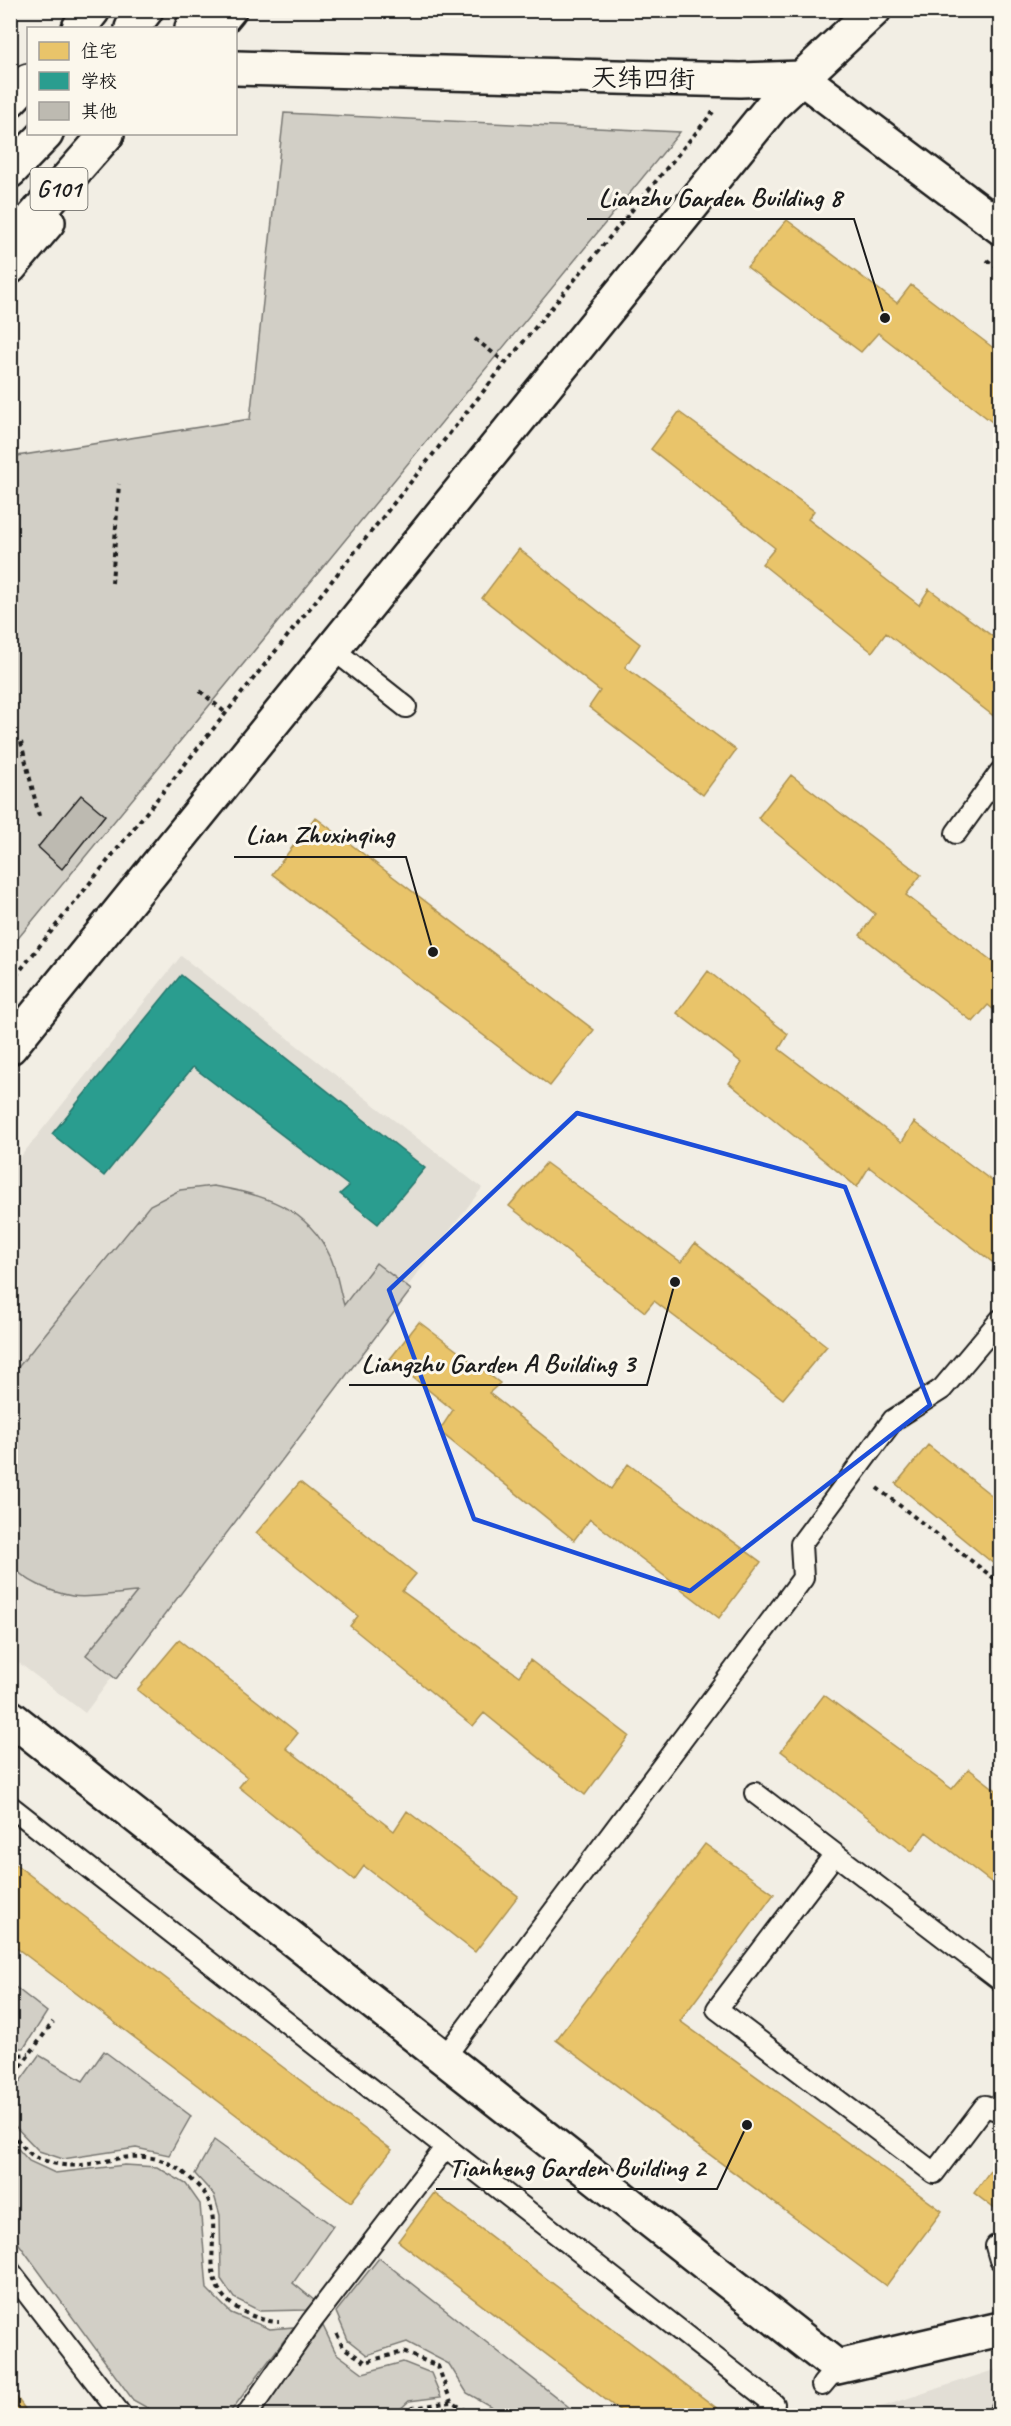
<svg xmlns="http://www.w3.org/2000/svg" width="1011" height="2426" viewBox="0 0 1011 2426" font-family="Caveat,'LXGW WenKai TC',sans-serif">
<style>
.built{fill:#e2ded5}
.green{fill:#d2cfc6;stroke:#777671;stroke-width:1.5}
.homes{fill:#e9c46a;stroke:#ac9253;stroke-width:1.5}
.schools{fill:#2a9d8f;stroke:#26766c;stroke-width:1.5}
.building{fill:#bdbab1;stroke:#1c1c1c;stroke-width:1.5}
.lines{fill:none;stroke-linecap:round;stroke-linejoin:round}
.service-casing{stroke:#1c1c1c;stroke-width:24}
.minor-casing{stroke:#1c1c1c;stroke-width:38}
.secondary-casing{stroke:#1c1c1c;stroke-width:38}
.trunk-casing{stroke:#1c1c1c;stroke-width:38}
.path{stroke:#1c1c1c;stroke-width:4;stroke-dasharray:4.5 4.5;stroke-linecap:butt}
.service{stroke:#fbf7ec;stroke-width:20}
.minor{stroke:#fbf7ec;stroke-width:33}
.secondary{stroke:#fbf7ec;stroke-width:33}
.trunk{stroke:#fbf7ec;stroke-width:33}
.marked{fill:none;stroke:#1d4ed8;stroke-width:4.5;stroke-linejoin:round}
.labels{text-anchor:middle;stroke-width:6;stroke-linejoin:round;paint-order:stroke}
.shield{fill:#fbf7ec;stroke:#5f5e5a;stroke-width:1.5}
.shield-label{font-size:24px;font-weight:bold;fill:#1c1c1c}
.street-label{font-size:26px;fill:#1c1c1c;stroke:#fbf7ec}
.leader{fill:none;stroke:#1c1c1c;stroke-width:2}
.callout-dot{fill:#1c1c1c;stroke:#fbf7ec;stroke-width:2}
.callout-label{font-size:27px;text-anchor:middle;font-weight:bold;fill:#1c1c1c;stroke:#fbf7ec;stroke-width:6;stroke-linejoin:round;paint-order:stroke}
</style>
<rect width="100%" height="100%" fill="#f2eee4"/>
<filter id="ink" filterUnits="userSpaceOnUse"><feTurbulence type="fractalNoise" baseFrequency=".0167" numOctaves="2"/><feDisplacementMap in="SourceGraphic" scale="12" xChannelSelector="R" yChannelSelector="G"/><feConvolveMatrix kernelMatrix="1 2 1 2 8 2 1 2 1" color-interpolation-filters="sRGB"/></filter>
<g filter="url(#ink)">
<!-- built -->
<path class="built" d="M181,956L482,1188L85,1713L11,1657L10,1170Z
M1000,2368V2415L857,2416V2415Z"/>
<!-- green -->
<path class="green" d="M284,113L680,132L11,947V457L250,419Z
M213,1186C263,1194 307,1207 330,1256C337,1271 339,1290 344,1305L376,1263L411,1290L116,1679L86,1655L137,1592C117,1593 90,1599 72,1596C50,1592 25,1581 11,1565V1376L150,1205L180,1190Z
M10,1983L47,2012L24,2048H11Z
M104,2051L191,2116L169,2155L136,2148L63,2159L39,2151L11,2122V2094L39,2055L83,2081Z
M214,2140L333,2226L293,2283L315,2301L306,2310L260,2311L234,2298L221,2279L220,2215L214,2195L195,2174Z
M11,2141L29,2161L55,2173L125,2165L157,2167L186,2184L200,2204L207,2289L231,2313L270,2329L294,2327L228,2415H160L133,2400L11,2233Z
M379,2258L579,2415H506L467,2393L449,2364L407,2342L367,2355L348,2340L336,2312Z
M323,2326L336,2353L363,2373L403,2362L431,2373L441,2397L409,2401L394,2415L258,2416Z"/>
<!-- homes -->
<path class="homes" d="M787,220L897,303L911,285L1000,353V411L992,422L878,333L861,352L747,267Z
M679,412L814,511L808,519L919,605L929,589L1000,642V721L886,633L872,652L762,564L775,548L651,449Z
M519,549L640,644L625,667L736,750L703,795L589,707L600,691L482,598Z
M791,775L921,875L906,895L1000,967V1015L988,1005L973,1022L860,935L875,914L758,818Z
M315,817L594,1030L550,1086L272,874Z
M708,971L788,1034L779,1049L902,1142L914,1122L1000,1187V1268L869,1167L857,1187L729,1083L742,1063L677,1013Z
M546,1163L681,1262L695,1243L827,1346L783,1399L654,1301L645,1312L509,1206Z
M419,1322L500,1383L489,1393L611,1489L628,1464L761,1562L719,1618L590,1519L574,1540L439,1431L453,1410L390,1359Z
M928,1445L1000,1502V1569L896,1484Z
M300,1482L416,1574L402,1591L519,1676L530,1660L629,1736L585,1795L484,1713L473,1726L350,1626L358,1616L256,1533Z
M179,1640L298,1733L286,1748L394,1831L407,1811L518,1896L475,1952L364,1866L354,1880L239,1787L247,1777L137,1690Z
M824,1695L952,1789L969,1769L1000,1793V1889L926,1832L912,1851L781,1751Z
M705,1844L774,1894L680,2021L942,2211L886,2286L556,2040Z
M10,1860L392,2150L351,2202L10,1943Z
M1000,2157V2213L974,2193Z
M434,2193L723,2413L721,2416H627L398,2241Z
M10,2388L30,2416H10Z"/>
<!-- schools -->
<path class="schools" d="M181,975L425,1168L378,1224L340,1194L349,1186L193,1067L104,1176L52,1134Z"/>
<!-- building -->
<path class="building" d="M81,795L105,815L62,869L38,847Z"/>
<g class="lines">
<defs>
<path id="service" d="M334,650L406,707
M956,833L1000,772
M755,1793L1000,1980
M10,1806L774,2404L766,2416
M835,1854L717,2009L934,2173L985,2106L1000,2111
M444,2058L803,1578L801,1544L893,1420L942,1389L1000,1320
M996,2246L1000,2260
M10,2271L122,2416
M822,2385L837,2367
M246,2416L312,2321L445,2148
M997,2416L1000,2412"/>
<path id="minor" d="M236,68L740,80L802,78L1000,227
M10,1047L774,104L874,10
M10,1717L837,2367L1000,2329"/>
<path id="secondary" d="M79,28L93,10
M214,28L229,10
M10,100L28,81
M10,267L48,222"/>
<path id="trunk" d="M132,28L146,10
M192,28L206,10
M10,171L46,134
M10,244L107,134"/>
</defs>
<!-- service casing -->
<use href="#service" class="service-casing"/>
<!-- minor casing -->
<use href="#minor" class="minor-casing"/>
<!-- secondary casing -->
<use href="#secondary" class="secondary-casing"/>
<!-- trunk casing -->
<use href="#trunk" class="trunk-casing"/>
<!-- path -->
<path class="path" d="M987,260L1000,270
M475,339L506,363
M112,583L119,484
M200,691L227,714
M21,742L39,816
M10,983L506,363L713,112
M877,1488L1000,1583
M10,2056L29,2054
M10,2081L53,2022
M10,2132C18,2139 24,2149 32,2155C37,2159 44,2160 49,2162C98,2178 137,2132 189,2177C194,2182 204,2191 207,2197C226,2236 190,2285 244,2312C254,2317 267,2322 279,2322
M337,2334L343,2347L365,2362L403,2352L438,2366L451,2402
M406,2416L413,2408L451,2402L476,2416"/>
<!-- service -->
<use href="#service" class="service"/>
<!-- minor -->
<use href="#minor" class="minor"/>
<!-- secondary -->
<use href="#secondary" class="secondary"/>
<!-- trunk -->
<use href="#trunk" class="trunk"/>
</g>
</g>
<!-- marked area -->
<path class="marked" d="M577,1113L845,1187L930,1405L690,1591L474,1519L389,1290Z"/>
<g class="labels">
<!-- shield labels -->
<rect class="shield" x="30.5" y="168" width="57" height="42" rx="4.5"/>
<g class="shield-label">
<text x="59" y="197">G101</text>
</g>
<!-- street labels -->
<g class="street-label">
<text transform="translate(643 78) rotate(1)" y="9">天纬四街</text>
</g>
</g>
<!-- callouts -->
<path class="leader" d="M885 318L854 219H587M433 952L406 857H234M675 1282L647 1385H349M747 2125L717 2189H436"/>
<g class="callout-dot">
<circle cx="885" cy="318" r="6"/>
<circle cx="433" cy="952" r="6"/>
<circle cx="675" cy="1282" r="6"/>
<circle cx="747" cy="2125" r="6"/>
</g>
<g class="callout-label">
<text x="720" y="206">Lianzhu Garden Building 8</text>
<text x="320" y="843">Lian Zhuxinqing</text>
<text x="498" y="1372">Liangzhu Garden A Building 3</text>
<text x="577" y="2176">Tianheng Garden Building 2</text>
</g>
<!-- margin -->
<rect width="1011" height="2426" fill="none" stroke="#fbf7ec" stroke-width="36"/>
<rect x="18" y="18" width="975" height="2390" fill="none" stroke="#1c1c1c" stroke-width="2" filter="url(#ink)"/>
<!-- legend -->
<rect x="27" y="27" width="210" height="108" fill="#fbf7ec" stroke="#a29f99" stroke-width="1.5"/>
<rect x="39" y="42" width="30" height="18" fill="#e9c46a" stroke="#a29f99" stroke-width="1.5"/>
<text x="81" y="57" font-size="18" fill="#1c1c1c">住宅</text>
<rect x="39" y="72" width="30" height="18" fill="#2a9d8f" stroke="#a29f99" stroke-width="1.5"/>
<text x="81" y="87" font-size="18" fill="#1c1c1c">学校</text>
<rect x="39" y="102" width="30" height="18" fill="#bdbab1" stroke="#a29f99" stroke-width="1.5"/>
<text x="81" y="117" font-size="18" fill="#1c1c1c">其他</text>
</svg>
